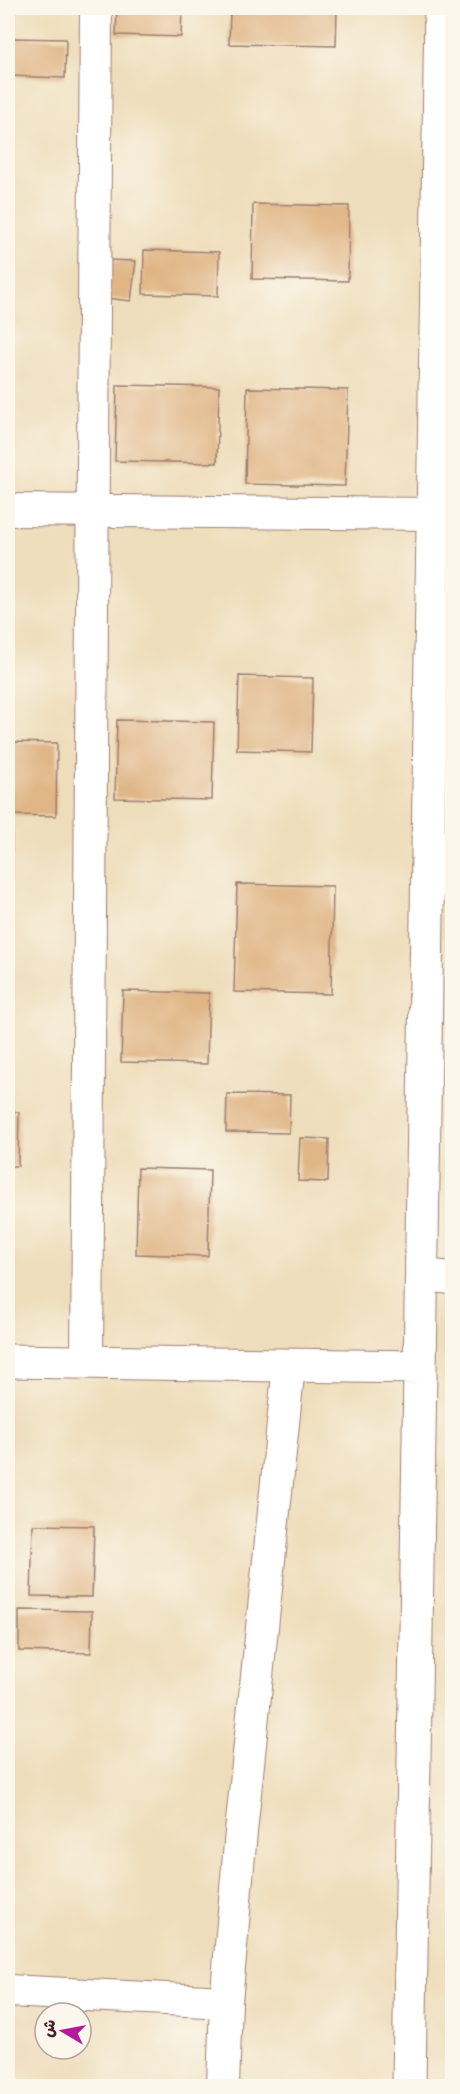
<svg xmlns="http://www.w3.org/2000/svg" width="460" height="2094" viewBox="0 0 460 2094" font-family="Mynerve,'Playpen Sans Arabic',sans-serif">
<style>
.building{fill:#e0b686}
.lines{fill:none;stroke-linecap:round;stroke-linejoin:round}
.minor-casing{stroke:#9c7e72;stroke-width:34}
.tertiary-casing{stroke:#9c7e72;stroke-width:35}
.minor{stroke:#fff;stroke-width:32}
.tertiary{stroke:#fff;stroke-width:33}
</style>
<rect width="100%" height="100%" fill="#fbf7ec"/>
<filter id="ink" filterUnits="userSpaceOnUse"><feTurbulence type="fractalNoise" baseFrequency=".0167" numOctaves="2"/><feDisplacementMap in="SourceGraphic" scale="12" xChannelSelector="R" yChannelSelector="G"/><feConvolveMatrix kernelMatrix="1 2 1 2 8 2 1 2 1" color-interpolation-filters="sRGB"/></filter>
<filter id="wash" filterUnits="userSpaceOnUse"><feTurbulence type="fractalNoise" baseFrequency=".008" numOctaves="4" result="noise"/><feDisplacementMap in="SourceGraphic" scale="24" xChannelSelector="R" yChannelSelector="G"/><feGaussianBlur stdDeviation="1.35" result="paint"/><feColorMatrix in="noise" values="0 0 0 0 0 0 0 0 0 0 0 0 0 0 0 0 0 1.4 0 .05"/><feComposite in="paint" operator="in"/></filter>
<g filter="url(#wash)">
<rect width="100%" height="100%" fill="#eeddba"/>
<g id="blocks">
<!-- building -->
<path class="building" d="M117,8H182L181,37L116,35Z
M230,8H337L336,46L229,44Z
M8,38L66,39L65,78L8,76Z
M253,204L349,206L348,281L252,279Z
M144,250L219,252L218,296L143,294Z
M107,260L136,261L131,301L106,298Z
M117,385L219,387L217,463L115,461Z
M247,388L348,390L345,486L245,484Z
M239,676L313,678L311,752L237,750Z
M117,720L214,722L212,800L115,798Z
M8,742L57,743L56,816L8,815Z
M8,833H12L11,878H8Z
M237,884L333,886L331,994L234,992Z
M123,991L209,993L207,1064L121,1062Z
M227,1094L290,1095L289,1133L226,1132Z
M8,1111L19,1112L18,1166H8Z
M300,1138L329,1139L328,1182L298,1181Z
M138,1168L210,1170L208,1256L136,1254Z
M33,1525L94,1526L92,1597L31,1596Z
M19,1610L92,1611L91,1653L19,1651Z"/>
</g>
</g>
<g filter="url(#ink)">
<use href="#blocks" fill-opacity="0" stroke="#9c7e72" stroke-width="1.5"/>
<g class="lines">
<defs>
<path id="minor" d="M8,510L433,514
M422,1275L452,1278
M87,1362L96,8
M8,1991L226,2002
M223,2086L226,2002L241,1832L289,1365"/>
<path id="tertiary" d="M8,1361L420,1367
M409,2086L441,8"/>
</defs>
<!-- minor casing -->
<use href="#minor" class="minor-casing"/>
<!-- tertiary casing -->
<use href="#tertiary" class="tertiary-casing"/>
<!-- minor -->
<use href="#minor" class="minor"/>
<!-- tertiary -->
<use href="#tertiary" class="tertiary"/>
</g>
</g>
<!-- margin -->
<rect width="460" height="2094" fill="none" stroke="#fbf7ec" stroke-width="30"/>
<!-- north arrow -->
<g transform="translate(63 2031) rotate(280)"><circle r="28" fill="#fbf7ec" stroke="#b4a19f" stroke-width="1.5"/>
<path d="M0-4.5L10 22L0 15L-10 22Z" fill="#b5179e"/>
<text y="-9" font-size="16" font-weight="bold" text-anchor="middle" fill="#4a1f2b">ش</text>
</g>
</svg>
